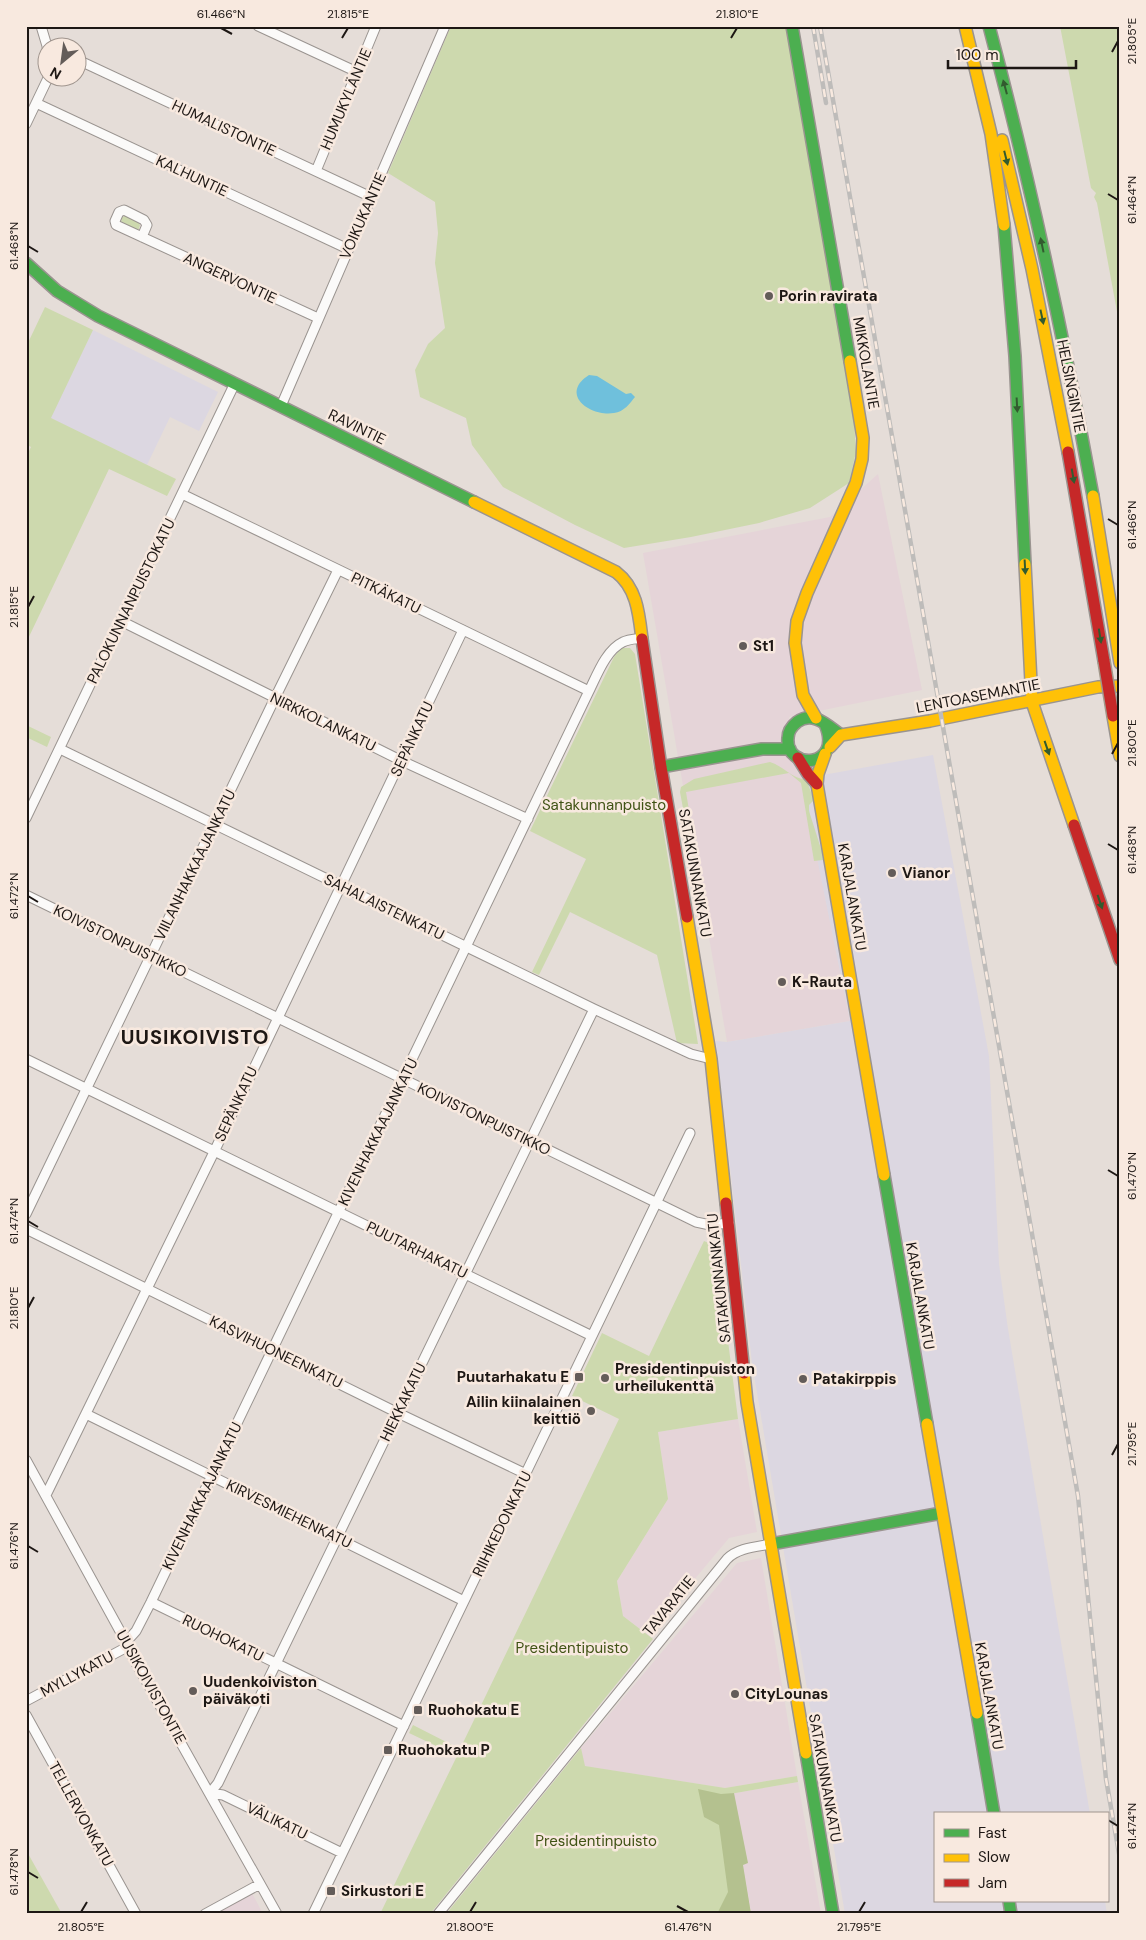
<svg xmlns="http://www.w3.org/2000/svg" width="1146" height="1940" viewBox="0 0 1146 1940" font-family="'DM Sans',sans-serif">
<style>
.commercial{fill:#e5d4d8}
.industrial{fill:#dcd7e1}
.green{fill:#cdd9ae}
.forest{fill:#b4c18f}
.water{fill:#6fc0dc}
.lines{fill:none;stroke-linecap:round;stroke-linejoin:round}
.street-casing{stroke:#9a9490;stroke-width:11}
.fast-casing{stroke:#9a9490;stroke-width:14}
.slow-casing{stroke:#9a9490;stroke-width:14}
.jam-casing{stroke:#9a9490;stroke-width:14}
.street{stroke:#fbfaf9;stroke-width:9}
.fast{stroke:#4caf50;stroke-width:11}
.slow{stroke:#ffc107;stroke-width:11}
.jam{stroke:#c62828;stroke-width:11}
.rail-casing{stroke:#bebcba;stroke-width:4.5}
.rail{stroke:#f8e9df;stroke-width:2.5;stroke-dasharray:8;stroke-linecap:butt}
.jam-bridge-casing{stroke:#a2978a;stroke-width:14;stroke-linecap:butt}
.jam-bridge{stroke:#c62828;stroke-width:11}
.oneway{fill:#325b2f}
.ticks{fill:none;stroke:#1d1714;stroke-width:2}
.poi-dot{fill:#635c59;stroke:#f8e9df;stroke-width:2}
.labels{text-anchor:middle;stroke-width:5;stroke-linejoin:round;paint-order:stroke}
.street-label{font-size:15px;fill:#1d1714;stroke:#f8e9df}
.poi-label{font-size:15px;font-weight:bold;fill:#1d1714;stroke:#f8e9df;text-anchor:start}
.park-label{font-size:15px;fill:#405315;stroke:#f8e9df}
.district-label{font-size:20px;font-weight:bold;letter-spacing:1px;fill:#1d1714;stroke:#f8e9df}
.neatline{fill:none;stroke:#1d1714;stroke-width:2}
.ticks-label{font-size:12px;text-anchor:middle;fill:#1d1714}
</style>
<rect width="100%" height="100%" fill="#e5ddd8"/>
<!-- commercial -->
<path class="commercial" d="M878,474L922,690L789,717L850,1021L727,1042L643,553L830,517Z
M738,1419L757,1532L729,1538L648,1635L623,1616L617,1581L668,1499L658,1432Z
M761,1558L797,1776L725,1788L584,1766L581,1748L737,1563Z
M798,1782L821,1914H751L730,1794Z
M252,1893L263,1914H215Z"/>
<!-- industrial -->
<path class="industrial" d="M93,330L218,392L199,431L170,417L147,465L50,418Z
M933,755L989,1056L999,1264L1008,1329L1090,1814H935V1901H1105L1107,1914H845L752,1363L716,1041L727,1042L850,1021L802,784L823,775Z"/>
<!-- green -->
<path class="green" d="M451,26H786L854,420L856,452L849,483L810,508L759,523L691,537L624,548L575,525L503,487L472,445L466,418L420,397L415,370L428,344L445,328L435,263L438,233L435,202L388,173Z
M1060,26H1120V328L1097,203L1094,197L1096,193L1091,188Z
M125,216L138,222L140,225L139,229L136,230L121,223L122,217Z
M45,307L93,330L51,418L176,479L167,496L109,469L26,643V457L31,447L26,444V347Z
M621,648H630L635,654L698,1044L677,1043L657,955L570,912L539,975L532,972L586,859L530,831L614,657Z
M26,725L51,737L47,747L26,737Z
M770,762C783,766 794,780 806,779L814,800L809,805V811L822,852L823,860L814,861L801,783L789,773L686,792L700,878L696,879L680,792L681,787L694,779Z
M704,1241L711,1244L717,1255L738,1419L658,1432L668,1499L617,1581L623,1616L653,1639L430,1914H380L457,1756L409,1733L413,1725L460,1749L619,1419L572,1396L602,1333L649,1356Z
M581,1748L585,1766L725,1788L797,1776L798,1782L730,1794L751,1914H446Z
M26,1850L62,1914H26Z"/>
<!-- forest -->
<path class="forest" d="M698,1789L721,1794L734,1793L748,1863L743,1865L751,1914H717L728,1892L719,1825L704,1817Z"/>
<!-- water -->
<path class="water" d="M589,375L597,376L626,394L631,393L635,397C630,403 624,412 614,413C590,417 559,394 589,375Z"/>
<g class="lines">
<defs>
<path id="street" d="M41,26L47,46L48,59
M258,26L357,72
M78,60L371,197
M36,103L348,249
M26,124L48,78
M316,171L376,26
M142,237L147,225L144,220L124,210L119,212L115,221L116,225L318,318
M281,406L445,26
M182,494L589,691
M121,621L402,761L528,819
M60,749L594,1009L691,1054L711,1059
M26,818L235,383
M26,895L696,1222L710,1225L729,1223
M26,1059L592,1336
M26,1214L275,698L338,570
M26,1229L398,1413L526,1474
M86,1414L464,1601
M26,1460L126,1642L127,1647L277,1914
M46,1495L214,1152L463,630
M151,1602L404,1726
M126,1642L136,1631L151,1602L589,691C597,675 606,650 623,642C629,639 636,639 642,638
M26,1701L127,1647
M26,1715L136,1914
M342,1853L223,1795L210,1793L218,1783L594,1009
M205,1914L260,1884
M313,1914L690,1133
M438,1914L727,1559C738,1548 755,1547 771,1544"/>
<path id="fast" d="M792,26L850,361
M989,26C1030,181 1064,338 1093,496
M1004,225L1015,356L1025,564
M26,263L57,291L98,316L474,502
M825,724C844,769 785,771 788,738C788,732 792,726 797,722C813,710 828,726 841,735
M661,767L762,749H790
M884,1175L927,1424
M771,1544L942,1513
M977,1713L994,1814
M806,1753L833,1914
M1009,1901L1011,1914"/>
<path id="slow" d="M965,26L991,134L1004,225
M1002,140L1032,269L1068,452
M1093,496L1120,663
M474,502L616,572C637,588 639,614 642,639
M1025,564L1032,702L1074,825
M1113,716L1120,756
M816,718L803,695L795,643L797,621L807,593L856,483L862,459L863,438L850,361
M830,747L841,735L930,721L1098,687L1120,686
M825,754L818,774L817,784L884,1175
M687,917L711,1059L726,1203
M744,1373L747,1402L806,1753
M927,1424L977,1713"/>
<path id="jam" d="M1068,452L1104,661
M642,639L661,767L687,917
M798,758L808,774L817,784
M1074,825L1120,960
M726,1203L744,1373"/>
</defs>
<!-- street casing -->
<use href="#street" class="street-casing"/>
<!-- fast casing -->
<use href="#fast" class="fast-casing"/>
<!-- slow casing -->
<use href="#slow" class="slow-casing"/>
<!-- jam casing -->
<use href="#jam" class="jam-casing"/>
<!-- street -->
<use href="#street" class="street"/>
<!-- fast -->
<use href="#fast" class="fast"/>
<!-- slow -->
<use href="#slow" class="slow"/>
<!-- jam -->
<use href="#jam" class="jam"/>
<defs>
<path id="rail" d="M813,26L826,103
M820,26L1078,1496L1106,1779L1120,1859"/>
</defs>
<!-- rail casing -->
<use href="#rail" class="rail-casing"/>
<!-- rail -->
<use href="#rail" class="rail"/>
<defs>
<path id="jam-bridge" d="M1104,661L1113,716"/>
</defs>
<!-- jam-bridge casing -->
<use href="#jam-bridge" class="jam-bridge-casing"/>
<!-- jam-bridge -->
<use href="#jam-bridge" class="jam-bridge"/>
</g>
<!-- one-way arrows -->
<defs><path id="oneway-solid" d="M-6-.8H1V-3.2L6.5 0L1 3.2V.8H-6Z" transform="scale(1.25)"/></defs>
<g class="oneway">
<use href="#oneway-solid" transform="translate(1005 87) rotate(-105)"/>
<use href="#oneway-solid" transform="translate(1006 158) rotate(76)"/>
<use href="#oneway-solid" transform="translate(1042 245) rotate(-102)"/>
<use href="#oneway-solid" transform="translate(1042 317) rotate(78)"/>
<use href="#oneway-solid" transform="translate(1017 405) rotate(87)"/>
<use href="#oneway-solid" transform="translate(1073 476) rotate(80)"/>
<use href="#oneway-solid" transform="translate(1025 567) rotate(87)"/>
<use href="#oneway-solid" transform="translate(1100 636) rotate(81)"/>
<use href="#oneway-solid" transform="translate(1047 748) rotate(71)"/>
<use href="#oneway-solid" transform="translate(1100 902) rotate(71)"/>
</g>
<!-- ticks -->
<path class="ticks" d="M221,28L232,34M342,38L348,28M731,38L737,28M1112,52L1118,41M1108,194L1118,200M28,246L38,252M1108,519L1118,525M28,607L34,596M1112,754L1118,743M1108,844L1118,850M28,896L38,902M1108,1170L1118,1176M28,1221L38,1227M28,1308L34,1297M1112,1455L1118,1444M28,1546L38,1552M1108,1820L1118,1826M28,1872L38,1878M677,1906L688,1912M81,1912L87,1902M470,1912L476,1902M859,1912L865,1902"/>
<!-- markers -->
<g class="poi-dot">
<circle cx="769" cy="296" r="5"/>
<circle cx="743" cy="646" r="5"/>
<circle cx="892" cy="873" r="5"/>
<circle cx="782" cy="982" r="5"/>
<rect x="574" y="1372" width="10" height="10" rx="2.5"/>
<circle cx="605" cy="1378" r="5"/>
<circle cx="803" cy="1379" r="5"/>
<circle cx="591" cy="1411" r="5"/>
<circle cx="193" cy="1691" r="5"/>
<circle cx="735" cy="1694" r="5"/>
<rect x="413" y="1705" width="10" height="10" rx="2.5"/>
<rect x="383" y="1745" width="10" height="10" rx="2.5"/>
<rect x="326" y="1886" width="10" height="10" rx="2.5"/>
</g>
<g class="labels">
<!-- street labels -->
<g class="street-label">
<text transform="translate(346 99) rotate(-67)" y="5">HUMUKYLÄNTIE</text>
<text transform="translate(224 128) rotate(25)" y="5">HUMALISTONTIE</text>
<text transform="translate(192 176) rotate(25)" y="5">KALHUNTIE</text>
<text transform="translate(363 216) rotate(-66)" y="5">VOIKUKANTIE</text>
<text transform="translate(230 278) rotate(25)" y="5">ANGERVONTIE</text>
<text transform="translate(866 363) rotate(80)" y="5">MIKKOLANTIE</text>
<text transform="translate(1071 386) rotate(79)" y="5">HELSINGINTIE</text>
<text transform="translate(357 427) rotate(26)" y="5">RAVINTIE</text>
<text transform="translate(386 593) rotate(26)" y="5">PITKÄKATU</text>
<text transform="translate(131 601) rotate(-64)" y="5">PALOKUNNANPUISTOKATU</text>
<text transform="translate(978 696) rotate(-11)" y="5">LENTOASEMANTIE</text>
<text transform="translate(323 722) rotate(26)" y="5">NIRKKOLANKATU</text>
<text transform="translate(412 739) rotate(-65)" y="5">SEPÄNKATU</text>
<text transform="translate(195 865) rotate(-64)" y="5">VIILANHAKKAAJANKATU</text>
<text transform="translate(695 873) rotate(80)" y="5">SATAKUNNANKATU</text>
<text transform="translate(852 897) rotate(80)" y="5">KARJALANKATU</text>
<text transform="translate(384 907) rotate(26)" y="5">SAHALAISTENKATU</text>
<text transform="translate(120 941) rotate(26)" y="5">KOIVISTONPUISTIKKO</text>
<text transform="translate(236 1104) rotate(-65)" y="5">SEPÄNKATU</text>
<text transform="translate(484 1119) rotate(26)" y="5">KOIVISTONPUISTIKKO</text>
<text transform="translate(378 1132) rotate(-64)" y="5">KIVENHAKKAAJANKATU</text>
<text transform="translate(417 1250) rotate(26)" y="5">PUUTARHAKATU</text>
<text transform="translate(719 1278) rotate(-96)" y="5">SATAKUNNANKATU</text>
<text transform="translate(920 1296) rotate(80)" y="5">KARJALANKATU</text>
<text transform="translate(276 1352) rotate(26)" y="5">KASVIHUONEENKATU</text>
<text transform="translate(403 1402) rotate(-64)" y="5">HIEKKAKATU</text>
<text transform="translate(202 1496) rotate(-64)" y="5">KIVENHAKKAAJANKATU</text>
<text transform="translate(289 1514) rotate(26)" y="5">KIRVESMIEHENKATU</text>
<text transform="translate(502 1524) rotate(-64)" y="5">RIIHIKEDONKATU</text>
<text transform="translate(669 1606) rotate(-51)" y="5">TAVARATIE</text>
<text transform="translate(223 1638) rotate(26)" y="5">RUOHOKATU</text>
<text transform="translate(77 1674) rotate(-28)" y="5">MYLLYKATU</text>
<text transform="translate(151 1687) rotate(61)" y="5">UUSIKOIVISTONTIE</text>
<text transform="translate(989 1696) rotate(80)" y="5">KARJALANKATU</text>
<text transform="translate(825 1778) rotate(80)" y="5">SATAKUNNANKATU</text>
<text transform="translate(81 1814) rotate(61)" y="5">TELLERVONKATU</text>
<text transform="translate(277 1821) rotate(26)" y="5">VÄLIKATU</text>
</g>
<!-- poi labels -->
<g class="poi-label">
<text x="779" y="301">Porin ravirata</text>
<text x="753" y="651">St1</text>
<text x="902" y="878">Vianor</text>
<text x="792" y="987">K-Rauta</text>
<text x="615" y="1374">Presidentinpuiston<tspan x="615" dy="17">urheilukenttä</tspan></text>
<text x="569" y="1382" text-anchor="end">Puutarhakatu E</text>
<text x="813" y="1384">Patakirppis</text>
<text x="581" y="1407" text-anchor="end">Ailin kiinalainen<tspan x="581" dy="17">keittiö</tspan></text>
<text x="203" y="1687">Uudenkoiviston<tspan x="203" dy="17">päiväkoti</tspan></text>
<text x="745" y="1699">CityLounas</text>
<text x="428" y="1715">Ruohokatu E</text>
<text x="398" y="1755">Ruohokatu P</text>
<text x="341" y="1896">Sirkustori E</text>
</g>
<!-- park labels -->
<g class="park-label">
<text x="604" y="810">Satakunnanpuisto</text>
<text x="572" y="1653">Presidentipuisto</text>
<text x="596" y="1846">Presidentinpuisto</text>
</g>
<!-- district labels -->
<g class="district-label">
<text x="195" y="1044">UUSIKOIVISTO</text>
</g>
</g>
<!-- border -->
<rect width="1146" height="1940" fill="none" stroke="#f8e9df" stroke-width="55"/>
<!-- legend -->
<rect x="934" y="1812" width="175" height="90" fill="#f8e9df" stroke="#a0958e"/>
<rect x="944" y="1829" width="25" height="8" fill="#4caf50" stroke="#a0958e"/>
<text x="978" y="1838" font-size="15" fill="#1d1714">Fast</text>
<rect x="944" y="1854" width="25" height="8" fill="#ffc107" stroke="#a0958e"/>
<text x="978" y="1862" font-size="15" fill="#1d1714">Slow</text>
<rect x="944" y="1879" width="25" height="8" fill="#c62828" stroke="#a0958e"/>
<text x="978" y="1888" font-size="15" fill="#1d1714">Jam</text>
<!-- north arrow -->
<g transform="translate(62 62) rotate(209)"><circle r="24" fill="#f8e9df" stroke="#a0958e"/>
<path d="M0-4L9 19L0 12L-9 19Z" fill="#635c59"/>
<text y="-8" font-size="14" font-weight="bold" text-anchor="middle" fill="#1d1714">N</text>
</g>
<!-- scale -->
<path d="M948 60v8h128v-8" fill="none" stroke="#1d1714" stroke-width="2.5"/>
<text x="956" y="60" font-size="15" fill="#1d1714" stroke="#f8e9df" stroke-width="4" paint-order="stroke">100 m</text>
<rect x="28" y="28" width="1090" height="1884" class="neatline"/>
<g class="ticks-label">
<text x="221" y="18">61.466°N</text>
<text x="348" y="18">21.815°E</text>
<text x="737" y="18">21.810°E</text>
<text transform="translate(1132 41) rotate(-90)" y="4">21.805°E</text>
<text transform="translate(1132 200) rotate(-90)" y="4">61.464°N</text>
<text transform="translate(14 246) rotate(-90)" y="4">61.468°N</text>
<text transform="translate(1132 525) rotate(-90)" y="4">61.466°N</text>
<text transform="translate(14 607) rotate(-90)" y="4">21.815°E</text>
<text transform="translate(1132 743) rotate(-90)" y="4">21.800°E</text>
<text transform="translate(1132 850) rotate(-90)" y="4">61.468°N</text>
<text transform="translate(14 896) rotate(-90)" y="4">61.472°N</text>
<text transform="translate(1132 1176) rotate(-90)" y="4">61.470°N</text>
<text transform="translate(14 1221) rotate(-90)" y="4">61.474°N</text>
<text transform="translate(14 1308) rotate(-90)" y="4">21.810°E</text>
<text transform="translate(1132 1444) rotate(-90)" y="4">21.795°E</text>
<text transform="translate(14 1546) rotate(-90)" y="4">61.476°N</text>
<text transform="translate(1132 1826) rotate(-90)" y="4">61.474°N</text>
<text transform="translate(14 1872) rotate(-90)" y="4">61.478°N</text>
<text x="81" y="1931">21.805°E</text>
<text x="470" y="1931">21.800°E</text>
<text x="688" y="1931">61.476°N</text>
<text x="859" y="1931">21.795°E</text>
</g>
</svg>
